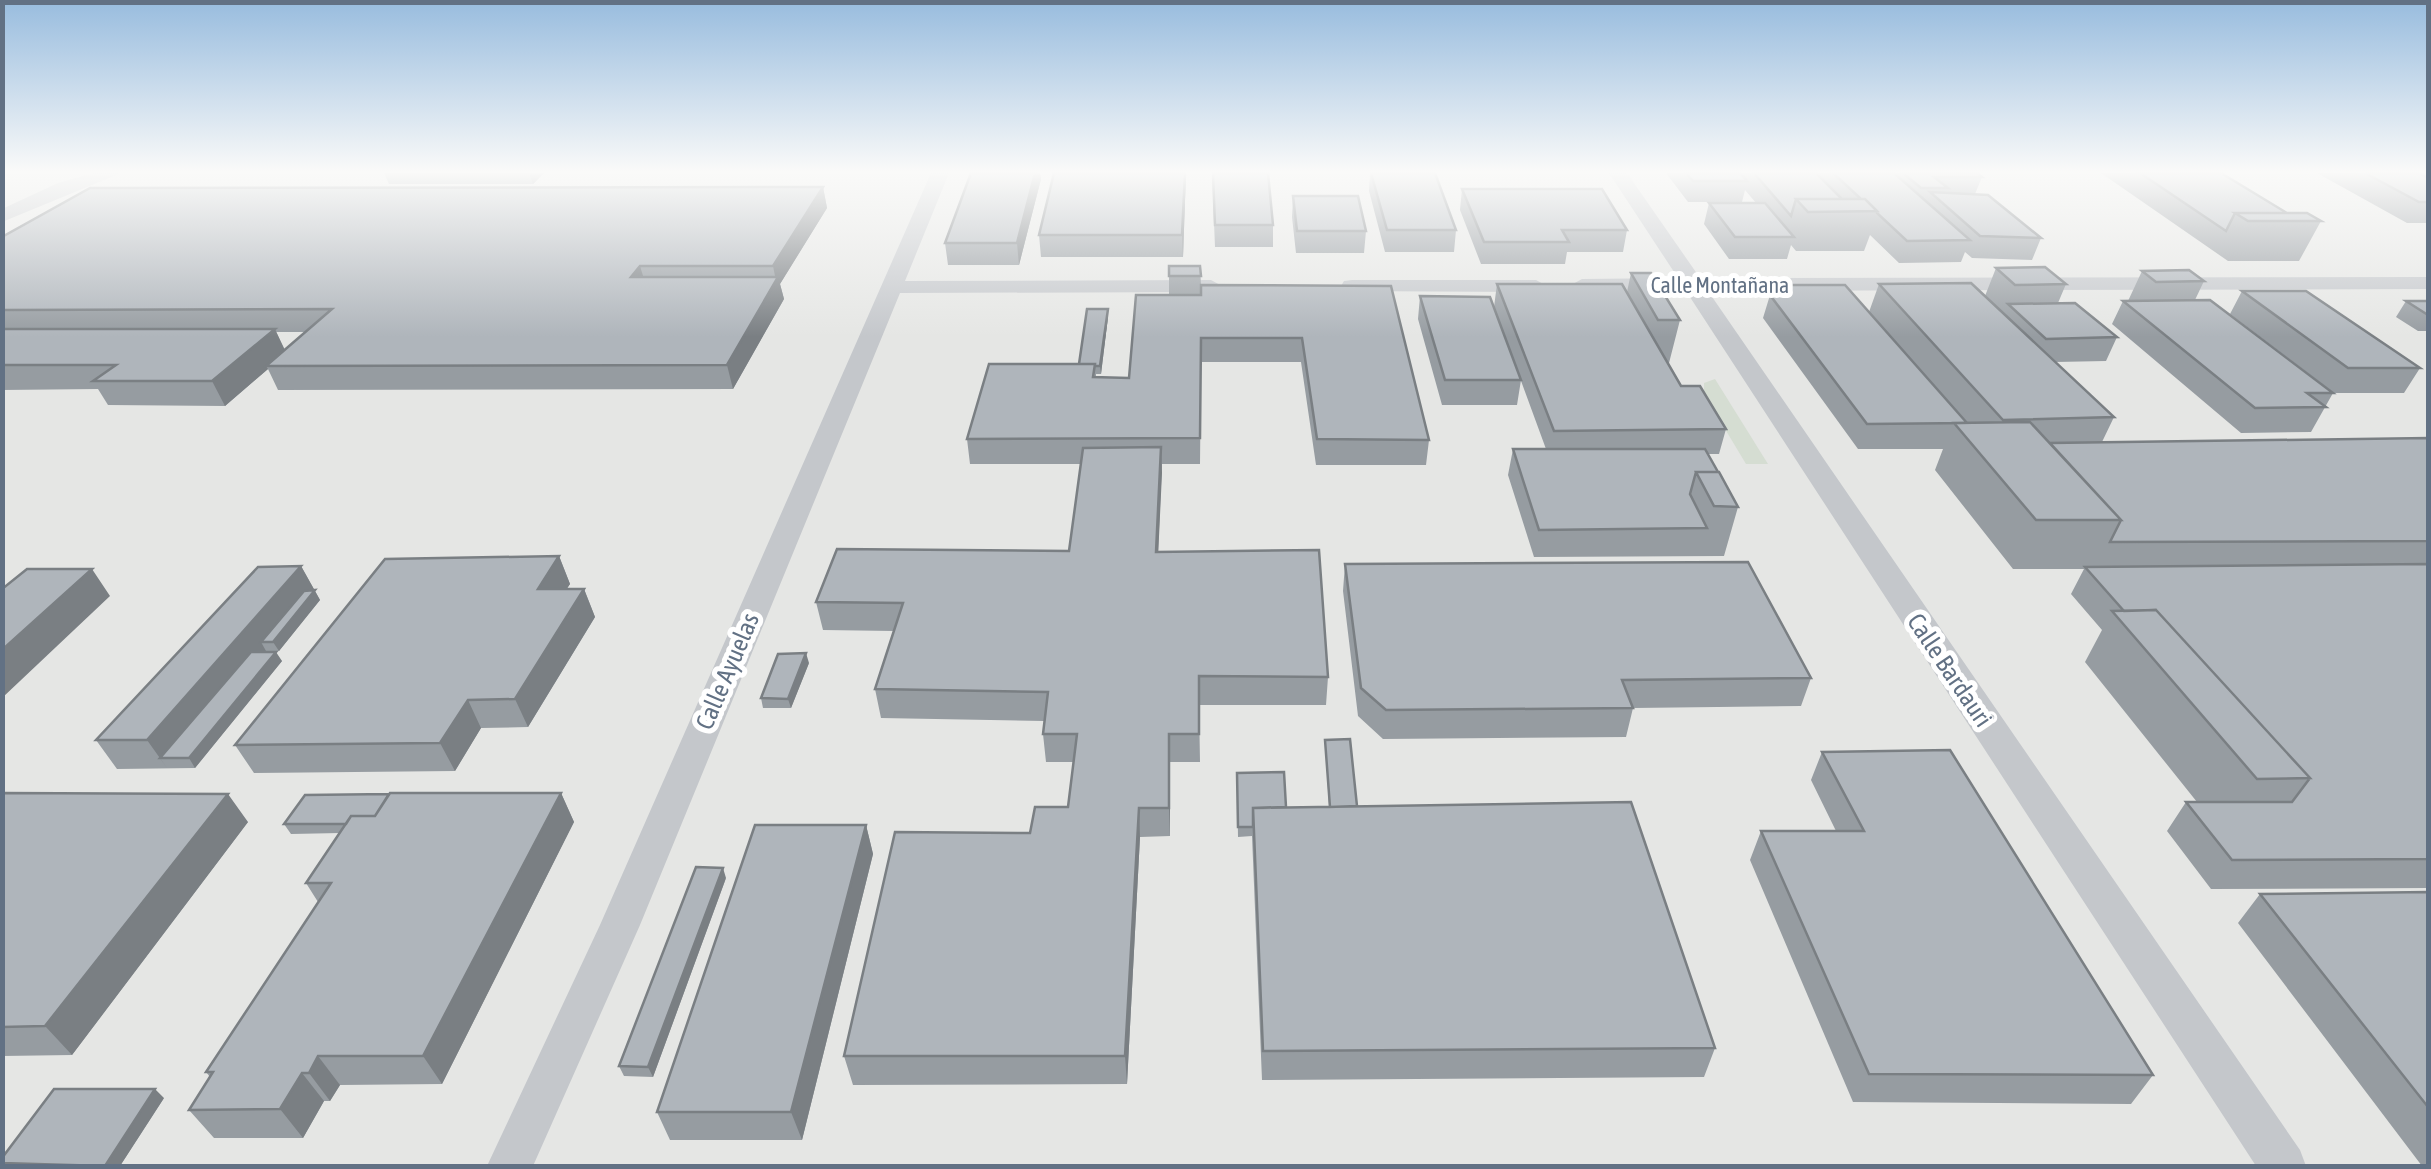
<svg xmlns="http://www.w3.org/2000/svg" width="2431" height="1169" viewBox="0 0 2431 1169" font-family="'Asap Condensed',sans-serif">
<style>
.built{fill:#e5e6e4}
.green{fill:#d5ddd2}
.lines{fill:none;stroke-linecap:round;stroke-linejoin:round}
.minor{fill:#c4c7cb;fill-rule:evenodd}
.wall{fill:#969ca1;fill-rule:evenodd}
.shaded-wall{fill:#7a7f83}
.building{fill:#afb5bb;stroke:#7a7f83;stroke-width:2.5}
.labels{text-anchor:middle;stroke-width:10;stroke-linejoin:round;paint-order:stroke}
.far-street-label{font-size:22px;fill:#627184;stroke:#fff}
.street-label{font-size:25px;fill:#627184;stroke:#fff}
</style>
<rect width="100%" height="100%" fill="#f5f5f1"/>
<!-- built -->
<path class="built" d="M3,173H2428V1166H3Z"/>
<!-- green -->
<path class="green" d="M1715,379L1768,464H1746L1704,394V383Z"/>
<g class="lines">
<!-- minor -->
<path class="minor" d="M93,173H121L2,222V209L58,183Z
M931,173H949L905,281L1211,280L1222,286L1211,292L900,293L640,925L533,1166H487L600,925Z
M1609,173H1627L1700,278L2428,277V289L1708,291L2300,1150L2306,1166H2256L1686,291L1574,290L1571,285L1582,279L1678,278Z
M2412,173H2428V182Z
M1352,280H1536L1547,286L1536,292L1344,291L1341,286L1344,281Z"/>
</g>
<!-- wall -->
<path class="wall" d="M384,173H544L533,184H389Z
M971,173H1040L1041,179L1019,265H948L945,243Z
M1186,173L1183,257H1041L1039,235Z
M1212,173L1273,225V247H1215Z
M1370,173H1435L1456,230L1454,252H1385L1369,191Z
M1666,173H1977L1982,177L1975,194L2041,238L2032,260L1972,258L1965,252L1961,262L1899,263L1870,235L1864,251H1796L1791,245L1787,259H1729L1704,224L1709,203H1756L1745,190L1742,202H1688Z
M2101,173H2221L2287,213L2321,221L2299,261H2228Z
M2317,173H2419L2428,178V223H2407Z
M823,187L827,208L780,284L784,299L733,389L278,390L268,369L225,406L108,405L98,389L2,390V237ZM276,332H305L285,350Z
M1462,189L1627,230L1623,252H1567L1565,264H1481L1460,210Z
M1293,196L1366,231L1364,253H1296L1292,217Z
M1169,266H1200L1201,285H1296L1429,440L1426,465H1316L1301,362H1201L1200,464H1162L1158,552L1328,677L1326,705H1199L1200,762H1170V836L1140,837L1127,1084L853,1085L844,1056L1030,833L1068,807L1073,762H1046L1043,734L1044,721L881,718L875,689L894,631L823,630L816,602L1069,551L1081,464H970L967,439L1079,364L1108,309V317L1101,374H1096V377L1129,378L1169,295Z
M1996,268L2066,284L2058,303L2117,337L2106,361L2055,362L2114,417L2102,442L2428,438V888L2211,889L2167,831L2186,802H2197L2085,662L2102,630L2071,594L2084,569H2013L1935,470L1943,449H1858L1763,318L1770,295L1869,312L1879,284L1985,296Z
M2142,271L2204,281L2195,300L2333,393L2311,432L2241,433L2112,324L2123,301H2128Z
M1631,273L1680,320L1669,363H1668L1681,386L1726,429L1719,454H1708L1738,507L1724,556L1534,557L1508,475L1513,449H1546L1494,307L1497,284L1627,292Z
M2242,291L2420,368L2404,393H2334L2230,314Z
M1420,296L1521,380L1517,405H1442L1418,319Z
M2406,301H2428V331H2418L2396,317Z
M559,556L570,584L566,589H584L595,617L528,727L481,728L455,771L254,773L235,745Z
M1345,564L1811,678L1801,706L1633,708L1626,737L1383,739L1358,716L1343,591Z
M301,566L320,600L279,651L265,652L282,661L195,768L117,769L96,740Z
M809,663L791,708H763L761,698Z
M1325,740L1357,806L1715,1048L1704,1077L1262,1080L1252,836L1238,837L1237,773L1286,807H1329Z
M1822,752L2153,1075L2131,1104L1853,1102L1750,860L1761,831H1836L1811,780Z
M2,793L248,822L72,1055L2,1056Z
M561,793L574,822L442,1084L340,1085L330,1101H324L303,1138H214L189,1110L210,1077L206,1072L318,902L306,883L340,833L291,834L284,824Z
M866,825L873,854L802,1140H670L657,1112Z
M726,878L653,1077L624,1076L619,1066Z
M2428,892V1166H2422L2238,923L2260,894Z
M164,1098L120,1166H2V1158Z"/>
<!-- shaded-wall -->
<path class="shaded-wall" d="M529,173H544L533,184Z
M1035,173H1040L1041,179L1019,265L1017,243Z
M1185,173H1186L1183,257L1182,235Z
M823,187L827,208L780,284L784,299L733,389L727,365L776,281L773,266Z
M640,266L647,289L631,277Z
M1108,309V317L1101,374L1100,366Z
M275,329L286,353L266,366L268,369L225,406L212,381Z
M1161,447L1162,473L1157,579L1156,552Z
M559,556L570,584L549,617L538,589Z
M301,566L320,600L279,651L273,642H261L266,651L175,758H160L167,768L147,740Z
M92,569L110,596L2,698V650Z
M584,589L595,617L528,727L515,699Z
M276,652L282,661L195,768L189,758Z
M806,653L809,663L791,708L788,699Z
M468,700L481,728L455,771L440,743Z
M1169,734L1170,762V836L1169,808Z
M561,793L574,822L442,1084L423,1056Z
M228,794L248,822L72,1055L45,1026Z
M1139,808L1140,837L1127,1084L1125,1056Z
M866,825L873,854L802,1140L791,1112Z
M723,868L726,878L653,1077L648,1067Z
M318,1056L340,1085L330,1101L309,1073Z
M302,1073L324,1101L303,1138L280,1109Z
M155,1089L164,1098L120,1166H105Z"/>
<!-- building -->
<path class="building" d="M971,173H1035L1017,243H945Z
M1054,173H1185L1182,235H1039Z
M1213,173H1268L1273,225H1215Z
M1371,173H1435L1456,230H1387Z
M1686,173H1740L1747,181H1693Z
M1754,173H1816L1842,199H1796L1791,216Z
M1833,173H1894L1970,240L1907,241L1877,213V211L1865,199H1861Z
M1903,173H1977L1982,177H1934L1948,188H1921Z
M2140,173H2221L2287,213H2235L2226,231Z
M2365,173H2419L2428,178V202H2419Z
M823,187L773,266H640L631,277H778L727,365L266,366L332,309L2,310V237L90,188Z
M1462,189H1602L1627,230H1562L1569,242H1484Z
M1930,192L1988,195L2041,238L1980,236Z
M1293,196H1358L1366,231H1297Z
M1796,199H1865L1877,211L1808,212Z
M1709,203H1765L1794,237H1735Z
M2235,213H2307L2321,221H2248Z
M1169,266H1200L1201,276H1169Z
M2045,267L2066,284L2015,285L1996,268Z
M2189,270L2204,281L2156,282L2142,271Z
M1631,273H1651L1680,320H1658Z
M1971,283L2114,417L2003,420L1879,284Z
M1497,284H1622L1681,386H1700L1726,429L1554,431Z
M1201,285L1391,286L1429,440L1317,439L1302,338H1201L1200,438L967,439L989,364H1095L1093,377L1129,378L1136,295H1201Z
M1786,285H1845L1967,423L1867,424L1770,295Z
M2242,291H2306L2420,368H2348Z
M1420,296L1490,297L1521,380H1445Z
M2210,300L2333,393H2307L2326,407L2255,408L2123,301Z
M2406,301H2428V315Z
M2075,303L2117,337L2046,339L2008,304Z
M1087,309H1108L1100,366H1095V364H1079Z
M2,329H275L212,381H93L116,365H2Z
M2030,422L2121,520H2036L1954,423Z
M2428,438V541L2110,542L2121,520L2050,443Z
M1161,447L1156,552L1319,550L1328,677L1199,676V734H1169V808H1139L1125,1056H844L895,832L1030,833L1035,807H1068L1077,734H1043L1048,692L875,689L903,603L816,602L837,549L1069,551L1083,448Z
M1513,449H1705L1718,472H1696L1690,494L1707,528L1539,530Z
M1696,472H1719L1738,507L1714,506Z
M559,556L538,589H584L515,699L468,700L440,743L235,745L385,559Z
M1748,562L1811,678L1622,680L1633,708L1386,710L1361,688L1345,564Z
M2428,564V859L2232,860L2186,802H2292L2310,778L2156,610L2124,611L2085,567Z
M301,566L147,740H96L258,567Z
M27,569H92L2,650V589Z
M315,590L273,642H261L304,591Z
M2156,610L2310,778L2257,779L2112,611Z
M251,652H276L189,758H160Z
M806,653L788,699L761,698L778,654Z
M1350,739L1357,806L1330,807L1325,740Z
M1950,750L2153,1075L1869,1074L1761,831H1864L1822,752Z
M1284,772L1286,807L1253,808V827H1238L1237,773Z
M2,793L228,794L45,1026L2,1027Z
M390,793H561L423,1056H318L309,1073H302L280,1109L189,1110L213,1072H206L331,883H306L351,816H375Z
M389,794L375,816H351L346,824H284L305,795Z
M1631,802L1715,1048L1263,1051L1253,808Z
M755,825H866L791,1112H657Z
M696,867L723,868L648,1067L619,1066Z
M2428,892V1107L2260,894Z
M54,1089H155L105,1166L2,1163V1158Z"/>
<!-- sky -->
<linearGradient id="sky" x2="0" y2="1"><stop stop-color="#98bcde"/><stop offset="0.51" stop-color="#fafaf9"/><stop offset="1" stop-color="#fafaf9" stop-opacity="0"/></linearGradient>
<rect width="2431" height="337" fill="url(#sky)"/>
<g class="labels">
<!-- far-street labels -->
<g class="far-street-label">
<text x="1720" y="293">Calle Montañana</text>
</g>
<!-- street labels -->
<g class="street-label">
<text transform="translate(1950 670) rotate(56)" y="9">Calle Bardauri</text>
<text transform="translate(727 671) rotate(-67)" y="9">Calle Ayuelas</text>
</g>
</g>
<!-- border -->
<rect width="2431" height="1169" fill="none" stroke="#627184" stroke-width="10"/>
</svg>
